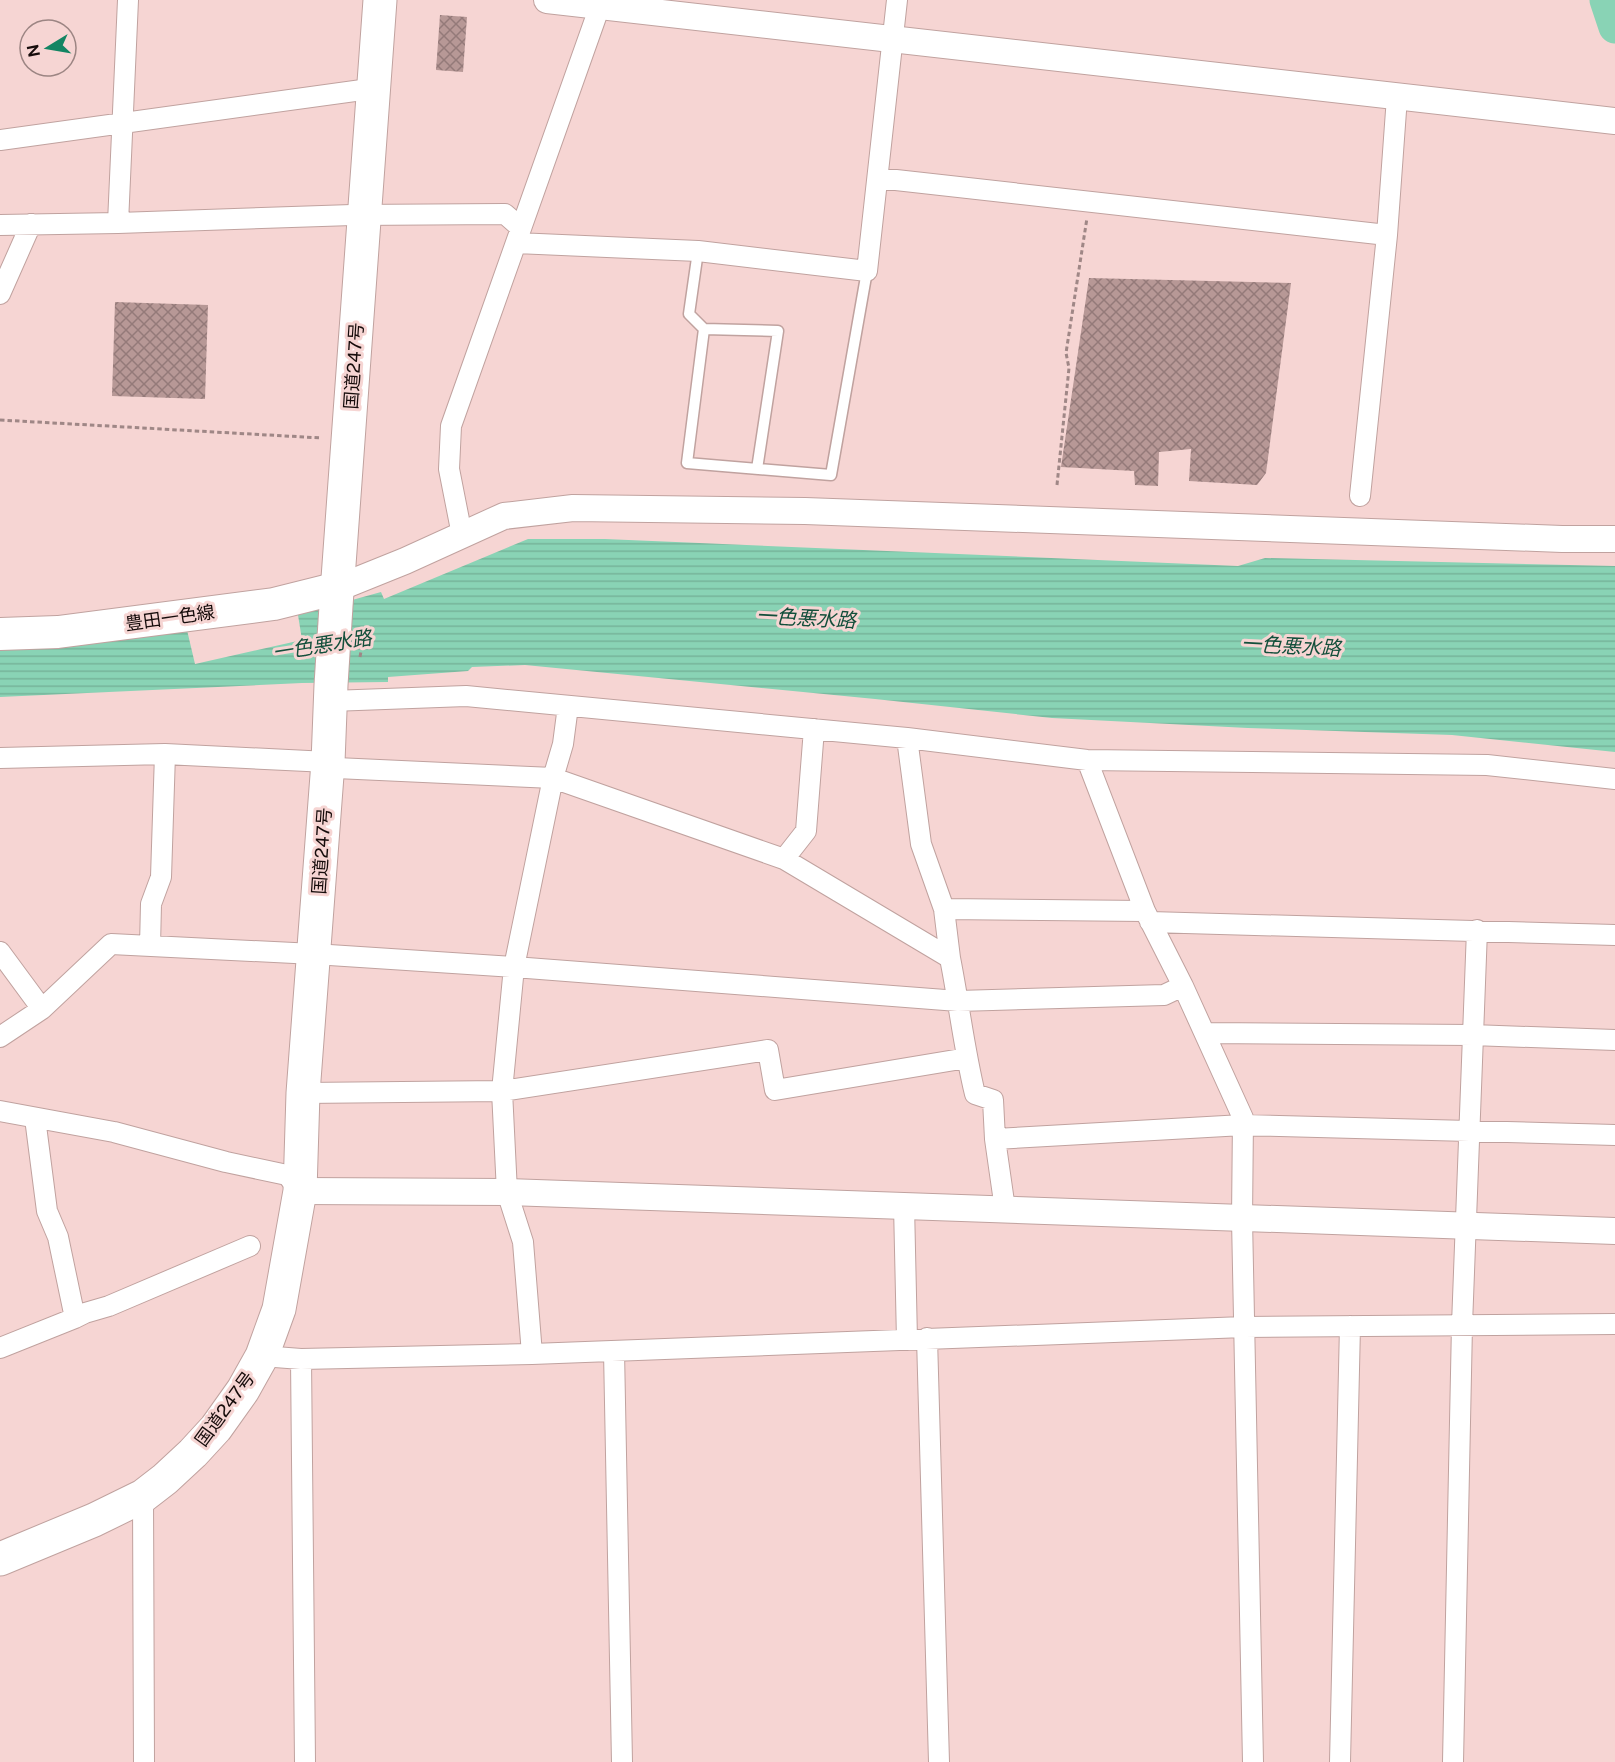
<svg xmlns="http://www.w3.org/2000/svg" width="1615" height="1762" viewBox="0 0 1615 1762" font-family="'Public Sans','Noto Sans JP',sans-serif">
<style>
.water{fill:url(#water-rules)}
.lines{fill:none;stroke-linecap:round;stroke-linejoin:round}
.river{stroke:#89d3b5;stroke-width:33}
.building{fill:url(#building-cross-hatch)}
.service-casing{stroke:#c0a29f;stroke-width:13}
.minor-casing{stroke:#c0a29f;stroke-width:22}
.tertiary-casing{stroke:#c0a29f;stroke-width:28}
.primary-casing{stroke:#c0a29f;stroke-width:34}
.trunk-casing{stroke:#c0a29f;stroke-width:35}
.path{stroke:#9f8786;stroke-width:3;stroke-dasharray:4.5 3;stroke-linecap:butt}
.service{stroke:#fff;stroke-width:10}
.minor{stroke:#fff;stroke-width:20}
.tertiary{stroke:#fff;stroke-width:26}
.primary{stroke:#fff;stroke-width:32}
.trunk{stroke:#fff;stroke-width:33}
.labels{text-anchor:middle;stroke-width:6;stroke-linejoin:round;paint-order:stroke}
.street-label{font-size:18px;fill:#160c0b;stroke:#f6d5d3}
.water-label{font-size:20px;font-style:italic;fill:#134f3b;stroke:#f6d5d3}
</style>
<defs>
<pattern id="water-rules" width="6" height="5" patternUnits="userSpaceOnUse" patternTransform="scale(1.5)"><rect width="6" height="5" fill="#89d3b5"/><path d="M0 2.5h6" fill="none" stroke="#76b49a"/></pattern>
<pattern id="building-cross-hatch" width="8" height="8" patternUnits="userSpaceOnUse" patternTransform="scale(1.5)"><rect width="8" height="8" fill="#b79896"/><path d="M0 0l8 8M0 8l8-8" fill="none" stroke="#947a79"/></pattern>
</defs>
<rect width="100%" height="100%" fill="#f6d5d3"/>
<!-- water -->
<path class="water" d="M528,539H605L1238,566L1265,558L1615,566V752L1452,735L1248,728L1052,718L875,699L525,665L472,667L468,671L388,677V682L302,683L0,697V644L187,630L195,664L302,640L298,615L381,592L384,599Z"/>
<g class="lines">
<!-- river -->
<path class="river" d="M1606,0L1615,27"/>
</g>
<!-- building -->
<path class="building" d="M440,15L467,17L463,72L436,70Z
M1089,278L1291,283L1266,473L1257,485L1189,481L1191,449L1159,452L1158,486L1135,485L1134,471L1061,467Z
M115,302L208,305L205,399L112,396Z"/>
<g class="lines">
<defs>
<path id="service" d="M698,251L689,314L704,329L687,463L831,475L867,271
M704,329L778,331L757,469"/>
<path id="minor" d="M0,140L362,90H374
M878,178L1387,235
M118,223L128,0
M0,225L118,223L352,215L505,214L521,228
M516,243L698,251L867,271L897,0
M0,294L31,224
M1360,496L1387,235L1397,97
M462,535L449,469L451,426L602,0
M331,701L466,696L907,738L1087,760L1487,765L1615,779
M907,738L921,844L944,909L950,958
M0,758L165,754L328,762L336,768L553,778L784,859L950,958C959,1003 964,1049 975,1094L993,1100L995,1139L1005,1209
M1087,760L1145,911L1183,986L1243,1118L1242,1219L1253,1762
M784,859L806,831L814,729
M944,909L1145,911
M1150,922L1615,935
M150,946L151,904L161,877L165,754
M0,952L42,1009
M1206,1033L1472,1035L1615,1040
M0,1037L42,1009L111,944L314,954L514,967L958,1001L1164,995L1183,986
M303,1093L502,1091L768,1050L775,1090L967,1058
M0,1111L114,1132L226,1162L287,1175L300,1191
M35,1118L47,1211L58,1237L75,1318
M995,1139L1243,1125L1615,1135
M904,1205L907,1340
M927,1338L939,1762
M0,1348L75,1318L85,1313L109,1306L250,1246
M614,1351L622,1762
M532,1354L523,1242L507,1192L502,1091L514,967L553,778L563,744L568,706
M262,1356L301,1359L532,1354L1244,1327L1615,1324
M301,1359L305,1762
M143,1496L144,1762
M1340,1762L1350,1326
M1453,1762L1462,1325L1477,930"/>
<path id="tertiary" d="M547,0L1615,121
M338,588L405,561L504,516L573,508L805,511L1562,539H1615
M300,1191L507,1192L1615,1231"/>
<path id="primary" d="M0,634L58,632L274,604L338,588"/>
<path id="trunk" d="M0,1559L94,1520L143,1496L165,1479L193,1453L216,1428L243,1390L262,1356L279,1309L300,1191L303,1093L328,762L331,685L336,606L380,0"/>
</defs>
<!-- service casing -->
<use href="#service" class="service-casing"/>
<!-- minor casing -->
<use href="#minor" class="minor-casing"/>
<!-- tertiary casing -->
<use href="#tertiary" class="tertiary-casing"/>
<!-- primary casing -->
<use href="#primary" class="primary-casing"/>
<!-- trunk casing -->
<use href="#trunk" class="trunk-casing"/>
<!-- path -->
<path class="path" d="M0,420L322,438
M1057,485L1069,368L1066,353L1087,218
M360,657L362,646L361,637"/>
<!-- service -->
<use href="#service" class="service"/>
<!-- minor -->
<use href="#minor" class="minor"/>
<!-- tertiary -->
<use href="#tertiary" class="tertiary"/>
<!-- primary -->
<use href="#primary" class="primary"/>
<!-- trunk -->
<use href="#trunk" class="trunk"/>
</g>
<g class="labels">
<!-- street labels -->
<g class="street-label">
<text transform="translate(354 366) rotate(-86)" y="6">国道247号</text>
<text transform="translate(170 618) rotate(-8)" y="6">豊田一色線</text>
<text transform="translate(322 851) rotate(-86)" y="6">国道247号</text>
<text transform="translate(225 1409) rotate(-54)" y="6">国道247号</text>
</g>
<!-- water labels -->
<g class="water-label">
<text transform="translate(806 618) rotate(3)" y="7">一色悪水路</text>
<text transform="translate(322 645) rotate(-9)" y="7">一色悪水路</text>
<text transform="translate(1291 646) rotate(3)" y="7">一色悪水路</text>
</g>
</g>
<!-- north arrow -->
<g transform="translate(48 48) rotate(259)"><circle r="28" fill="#f6d5d3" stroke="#9c8583" stroke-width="1.5"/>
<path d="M0-4.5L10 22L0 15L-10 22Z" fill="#138563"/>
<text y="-9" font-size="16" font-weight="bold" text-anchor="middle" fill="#160c0b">N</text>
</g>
</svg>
